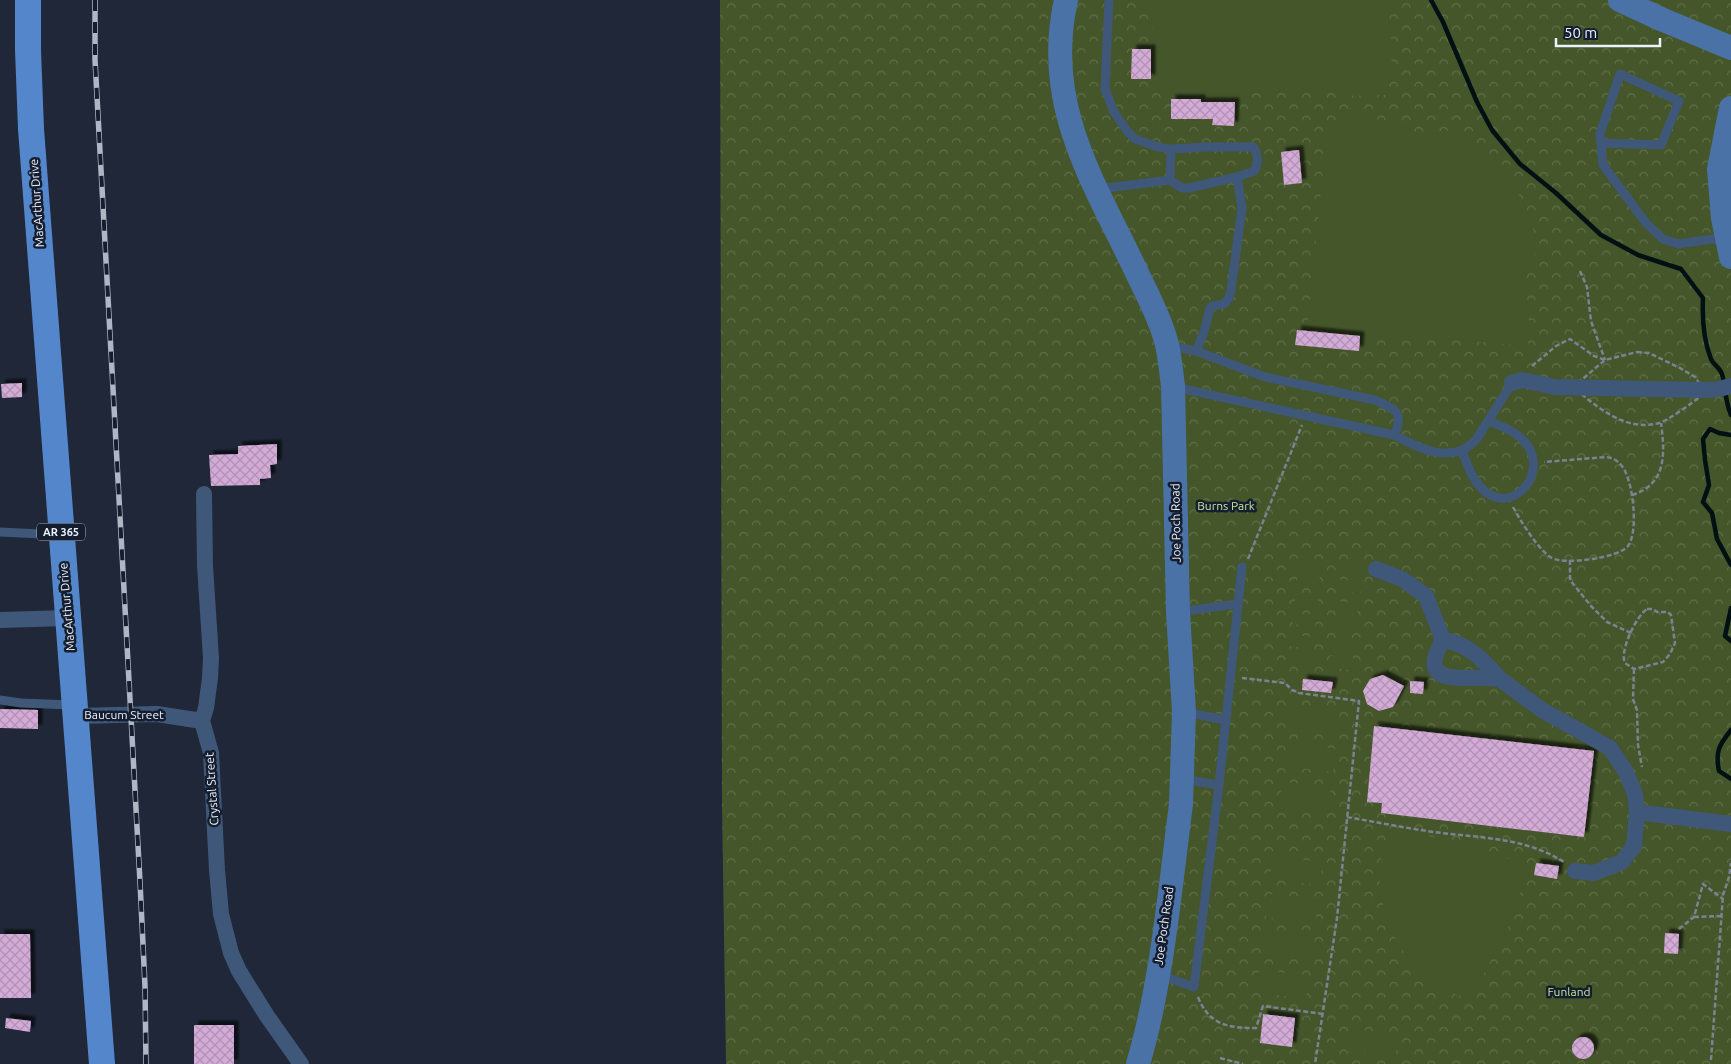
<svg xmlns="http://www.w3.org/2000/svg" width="1731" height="1064" viewBox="0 0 1731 1064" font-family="Ubuntu,sans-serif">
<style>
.park{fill:url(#park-crowns)}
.garden{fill:#45562a}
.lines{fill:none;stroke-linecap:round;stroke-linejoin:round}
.stream{stroke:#001013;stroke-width:4.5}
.building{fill:url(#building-cross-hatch);filter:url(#shadow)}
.path{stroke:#7b8291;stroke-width:2.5;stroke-dasharray:5 2.5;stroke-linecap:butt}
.lane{stroke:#3f5879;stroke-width:9}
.street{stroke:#3f5879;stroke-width:16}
.secondary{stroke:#4b72a7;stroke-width:24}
.primary{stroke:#5386ca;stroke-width:26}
.rail-casing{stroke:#b0b6c4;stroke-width:5.5}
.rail{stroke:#151e2f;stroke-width:4;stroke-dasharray:11;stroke-linecap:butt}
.labels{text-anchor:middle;stroke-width:5;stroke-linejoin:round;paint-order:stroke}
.shield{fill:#151e2f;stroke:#abb2bf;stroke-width:1}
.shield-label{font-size:11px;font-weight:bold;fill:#ebf1fd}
.street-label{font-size:12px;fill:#ebf1fd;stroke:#151e2f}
.park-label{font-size:12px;fill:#c6e798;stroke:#151e2f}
</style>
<defs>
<pattern id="park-crowns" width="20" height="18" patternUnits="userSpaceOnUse" patternTransform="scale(1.25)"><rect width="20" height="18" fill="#45562a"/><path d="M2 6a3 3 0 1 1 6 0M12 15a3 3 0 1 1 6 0" fill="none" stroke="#606f4a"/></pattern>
<pattern id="building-cross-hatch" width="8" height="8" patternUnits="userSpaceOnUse" patternTransform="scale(1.25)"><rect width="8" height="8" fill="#d4aad7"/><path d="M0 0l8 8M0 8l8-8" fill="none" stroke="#b092b4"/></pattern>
<filter id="shadow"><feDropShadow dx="4.5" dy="-4.5" stdDeviation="1" flood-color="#0009"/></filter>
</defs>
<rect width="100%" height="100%" fill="#1f2739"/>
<!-- park -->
<path class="park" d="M720,0H1731V1064H726L722,805Z"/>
<!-- garden -->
<path class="garden" d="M1152,0H1386C1392,30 1395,65 1386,95L1341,96V87L1247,93L1241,98H1165L1153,84Z
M1340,112L1369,117L1402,126L1420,135L1446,130C1477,147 1505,168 1522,200C1529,215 1534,232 1539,248L1525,271L1529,319L1528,346L1413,336L1412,341L1307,329L1326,142Z
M1299,559L1322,561L1321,573L1298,570Z
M1340,563L1362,565L1361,577L1339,574Z
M1298,575L1320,577L1319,589L1296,586Z
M1338,579L1361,582L1360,593L1337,591Z
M1295,596L1318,599L1317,610L1294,608Z
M1336,601L1358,603L1357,615L1335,612Z
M1294,613L1317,615L1315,627L1293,624Z
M1334,617L1357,620L1355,631L1333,629Z
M1291,635L1314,637L1313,649L1290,646Z
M1331,639L1354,642L1353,653L1330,651Z
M1289,651L1312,653L1311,665L1288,662Z
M1330,656L1353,658L1351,670L1329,667Z
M1291,704L1340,709L1338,732L1288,727Z
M1287,743L1336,749L1333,772L1284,766Z
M1282,782L1331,787L1329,811L1280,805Z
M1389,831L1481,844L1479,850L1518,862L1526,877L1509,925L1471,999C1464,997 1456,995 1449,991C1400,967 1371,907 1382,853C1384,846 1387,839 1389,831Z
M1273,856L1322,862L1320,885L1270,879Z
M1269,894L1318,900L1315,923L1266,917Z
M1264,932L1313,938L1311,961L1261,955Z
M1259,970L1309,976L1306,999L1257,992Z
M1349,1028L1398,1034L1395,1057L1346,1051Z"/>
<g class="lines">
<!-- stream -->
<path class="stream" d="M1431,0L1443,22L1477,102L1492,130L1520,164L1556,193L1601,235L1638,255L1681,269L1703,298C1702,319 1703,339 1711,359C1713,364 1720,368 1722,374C1726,388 1725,402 1731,415
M1731,435L1719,433L1710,429L1703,439L1705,460L1709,485L1703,502L1712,513L1717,539L1731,565
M1731,608L1725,636L1731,641
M1731,730C1719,745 1715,752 1719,771L1731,779"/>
</g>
<!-- building -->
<path class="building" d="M1132,49H1151V79H1131Z
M1171,99H1201V102H1235L1234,126L1212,125L1213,119H1171Z
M1299,150L1302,183L1284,185L1281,152Z
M1297,330L1360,336L1359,351L1295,345Z
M22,383V397L2,398L1,384Z
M277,444V464L270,465L271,478L260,479V485L211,486L209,455L238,454V446Z
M1383,675L1404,686L1393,707L1379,711L1367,704L1363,691L1370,679Z
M1303,679L1333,682L1331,693L1302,690Z
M1410,681L1424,682L1423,694L1410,693Z
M0,709L38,710V729L0,728Z
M1374,726L1594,751L1584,837L1381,813L1382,803L1367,802Z
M1536,863L1559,866L1557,879L1534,875Z
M1665,933L1679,934L1678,954L1664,953Z
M0,934H30L31,998H0Z
M1263,1014L1295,1018L1292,1047L1260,1043Z
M6,1018L31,1021L30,1032L5,1028Z
M194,1025H234V1064H194Z
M1572 1048a11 11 0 1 1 22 0a11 11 0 1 1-22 0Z"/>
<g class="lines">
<!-- path -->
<path class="path" d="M1580,271L1587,287L1591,321L1605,360
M1637,352L1649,353L1680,368L1695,377L1704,390L1701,396C1692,403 1669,420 1659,423C1625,432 1597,407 1573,387L1605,360Z
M1532,366L1556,346L1570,339L1594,356L1605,360
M1632,495C1667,484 1665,454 1661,423
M1513,507C1520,520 1539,551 1552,558C1564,565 1619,558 1628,546C1639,531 1633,480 1622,466C1617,460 1613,458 1606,457L1544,462
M1248,559L1302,425
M1570,560V580L1591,606L1607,622L1631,633
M1647,609H1653L1657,612H1668L1671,615L1675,643L1670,654L1663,662L1634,669L1625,663C1619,651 1637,615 1647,609Z
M1634,669L1633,699L1637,710L1638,745L1642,767
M1242,678L1285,683L1292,690L1299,693L1359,701L1337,918L1315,1064
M1347,817C1376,822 1405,828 1434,832C1478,838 1525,837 1564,862
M1694,917L1722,916
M1679,929L1694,917L1703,884L1723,899
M1198,997C1209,1025 1228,1028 1256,1028L1263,1006L1323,1014
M1220,1058L1243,1064
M1711,1060L1723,895L1729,877L1731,863"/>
<!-- lane -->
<path class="lane" d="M1109,0L1105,89L1114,112L1127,131L1135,139L1158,147L1171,149L1207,147H1253C1258,153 1259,165 1254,171L1237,177L1189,188H1182L1170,180
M1601,143L1661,145L1679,101L1620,74L1600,134L1603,165L1646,223L1663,239L1678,244L1727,237
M1099,189L1170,180L1171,149
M1170,346L1196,351L1265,377L1375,400C1395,409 1405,412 1394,435
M1196,351L1204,332L1210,308L1213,306L1224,304L1229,298L1231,290L1242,208L1237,177
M1175,387L1394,435C1420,449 1452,465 1476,440L1512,383
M1462,451C1466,461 1469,471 1475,480C1506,527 1555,472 1523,440C1514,430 1500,426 1489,421
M0,532L61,535
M1178,612L1237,604
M0,700L21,703L72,705
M1184,712L1225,720
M1182,779L1219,785
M1160,975L1194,987L1219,785L1242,567"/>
<!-- street -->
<path class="street" d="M1512,383L1522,380L1555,387L1648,389L1714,390L1731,386
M204,494L205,566L211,658L210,678L206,708L202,721L211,753L217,870L221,914L231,953L239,971L267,1016L301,1064
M1376,569L1402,579L1426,596L1443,640C1413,691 1470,674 1500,679C1484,661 1468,643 1443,640
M0,620L67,618
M1500,679L1542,710L1610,748L1626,772L1635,794L1637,812L1634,846L1622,862L1594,873L1575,871
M76,716L157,714L202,721
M1637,812L1731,824"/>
<!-- secondary -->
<path class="secondary" d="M1066,0C1042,107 1095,183 1138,275C1148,296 1160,318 1166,341C1170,356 1171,371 1173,386L1178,612L1184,712L1181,804C1170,889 1162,983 1138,1064
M1620,0L1661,19L1731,48
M1731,108L1719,169L1723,218L1731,257"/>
<!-- primary -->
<path class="primary" d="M28,0V50L31,129L102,1064"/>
<defs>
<path id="rail" d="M95,0V60L140,882L145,986L146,1064"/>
</defs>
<!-- rail casing -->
<use href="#rail" class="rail-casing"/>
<!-- rail -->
<use href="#rail" class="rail"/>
</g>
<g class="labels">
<!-- shield labels -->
<rect class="shield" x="37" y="523.5" width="48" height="17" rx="4"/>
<g class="shield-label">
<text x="61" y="536">AR 365</text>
</g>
<!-- street labels -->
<g class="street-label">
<text transform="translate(37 203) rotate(-94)" y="4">MacArthur Drive</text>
<text transform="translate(1176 523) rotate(-91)" y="4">Joe Poch Road</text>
<text transform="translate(67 607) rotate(-95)" y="4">MacArthur Drive</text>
<text x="124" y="719">Baucum Street</text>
<text transform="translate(212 789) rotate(-94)" y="4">Crystal Street</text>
<text transform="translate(1164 926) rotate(-82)" y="4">Joe Poch Road</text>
</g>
<!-- park labels -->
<g class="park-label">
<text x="1226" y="510">Burns Park</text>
<text x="1569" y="996">Funland</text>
</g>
</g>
<!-- scale -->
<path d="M1556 38v8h104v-8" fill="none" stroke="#ebf1fd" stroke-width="2.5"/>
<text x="1564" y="38" font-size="15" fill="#ebf1fd" stroke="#151e2f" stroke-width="4" paint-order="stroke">50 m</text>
</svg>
